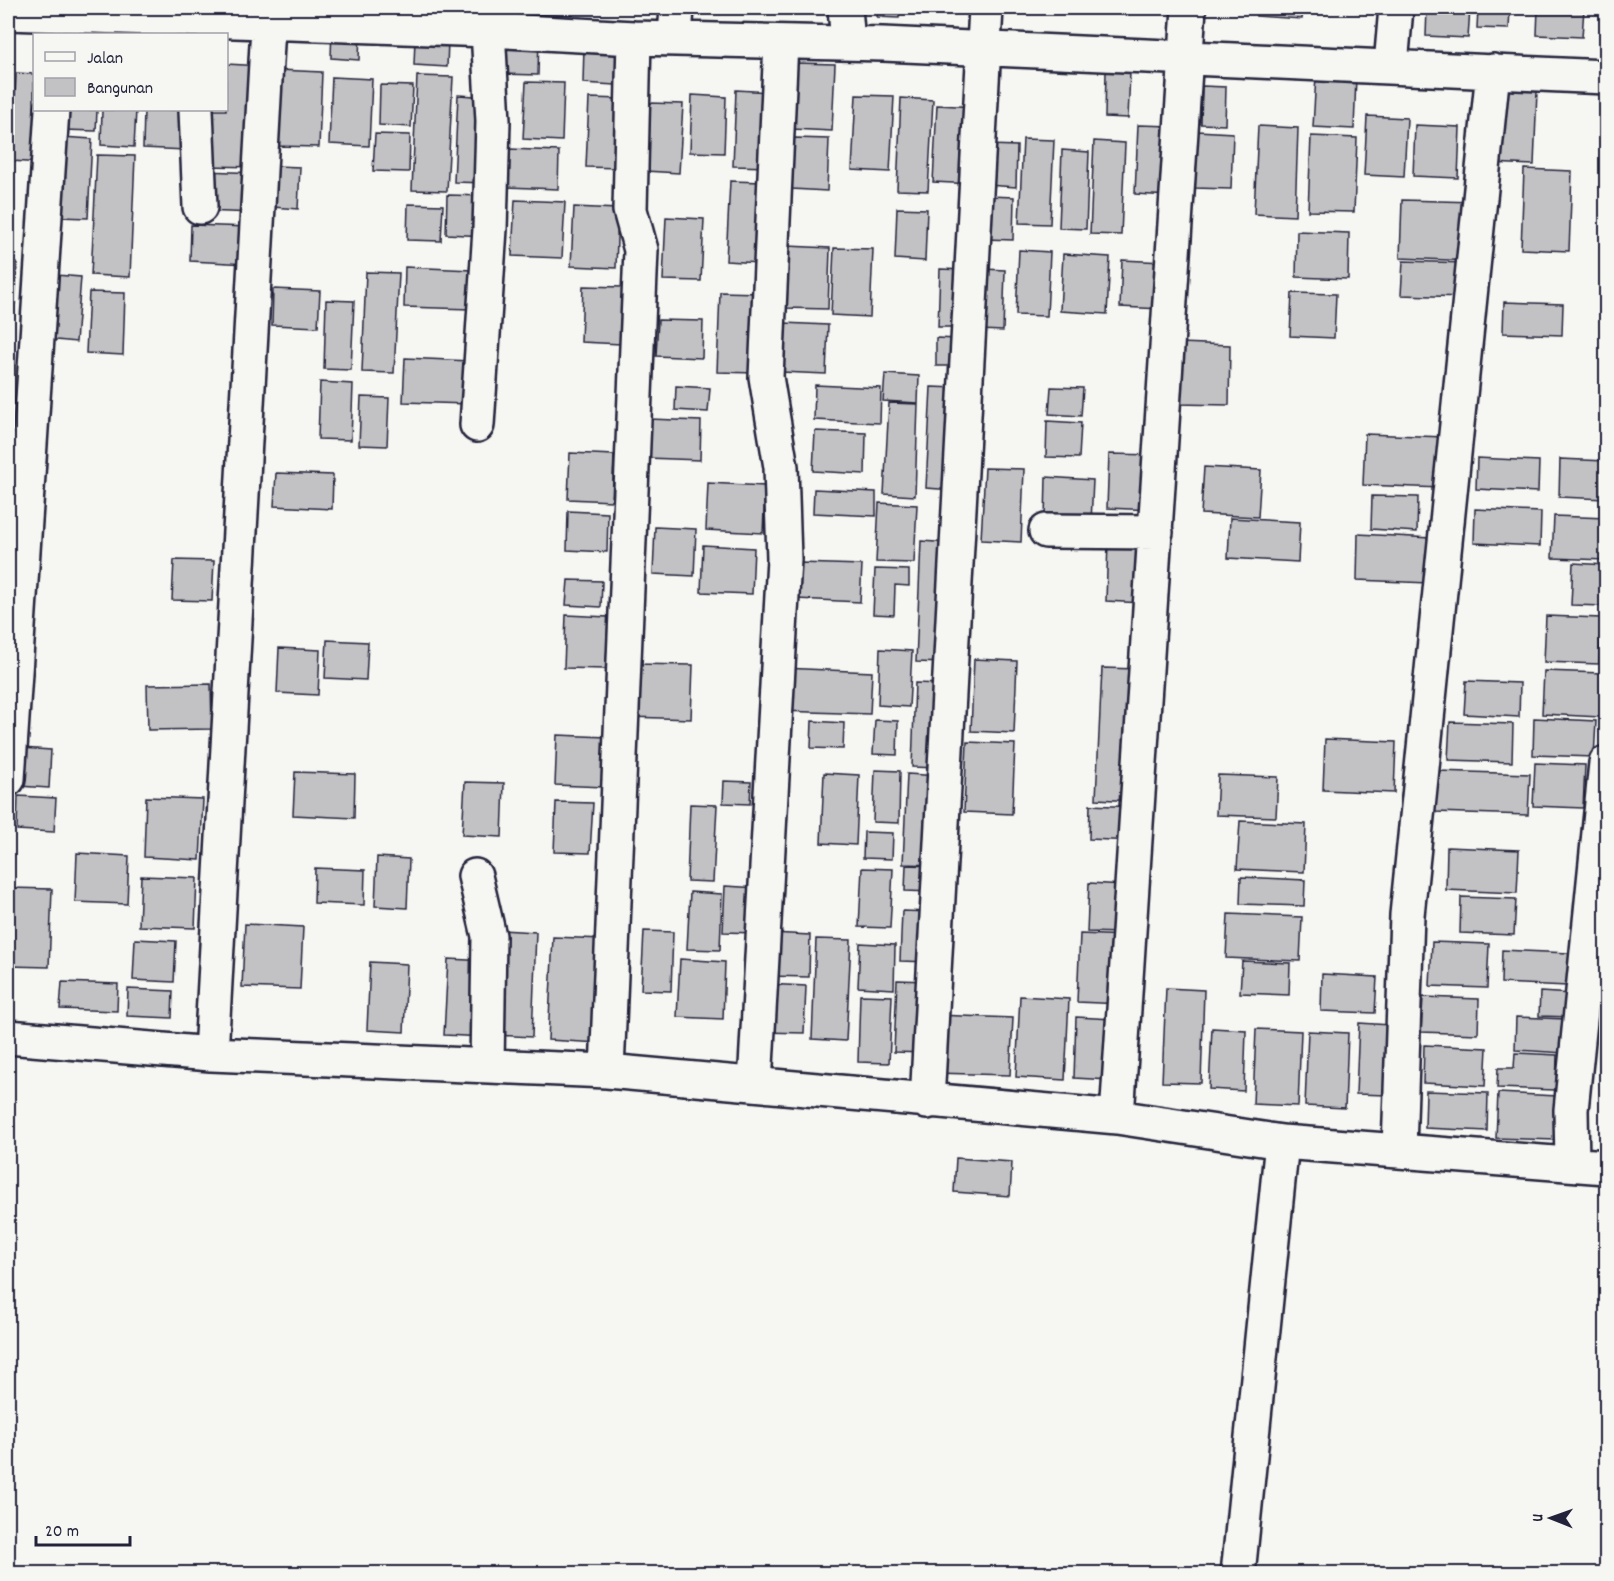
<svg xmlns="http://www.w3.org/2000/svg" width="1614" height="1581" viewBox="0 0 1614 1581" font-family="Dekko,sans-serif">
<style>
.building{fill:#c2c2c4;stroke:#22223b;stroke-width:1.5}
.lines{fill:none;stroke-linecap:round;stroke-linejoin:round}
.minor-casing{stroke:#22223b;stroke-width:38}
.minor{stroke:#f6f6f2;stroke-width:33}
</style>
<rect width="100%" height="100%" fill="#f6f6f2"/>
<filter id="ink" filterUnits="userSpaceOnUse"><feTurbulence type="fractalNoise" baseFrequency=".0167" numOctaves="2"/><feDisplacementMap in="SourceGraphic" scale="12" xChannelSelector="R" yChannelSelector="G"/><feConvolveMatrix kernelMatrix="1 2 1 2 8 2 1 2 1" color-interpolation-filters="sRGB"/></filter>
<g filter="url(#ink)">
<!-- building -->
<path class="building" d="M475,8H506V12L475,11Z
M878,8H900L899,18L877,17Z
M1107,8H1128V14H1106Z
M1256,8H1303L1302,19L1256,16Z
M1325,8H1371V12L1324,10Z
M1427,8H1470L1468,38L1426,36Z
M1478,8H1510L1509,29L1477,28Z
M1538,8H1584L1582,37L1537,35Z
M72,28L96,29V34H71Z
M332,28L360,29L359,60L331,58Z
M503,33L539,35L538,75L501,74Z
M415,39L448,40L447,67L414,65Z
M584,46L617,47L615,85L583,83Z
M795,63L835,64L832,131L792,129Z
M226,64L263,66L258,167L206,166L208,110H226Z
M278,70L322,72L319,147L275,146Z
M1106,71L1130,72L1128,118L1105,117Z
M16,73L34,74V110H44L41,163L12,161Z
M417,76L453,77L447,191L412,190Z
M1316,76L1356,77L1354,129L1313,127Z
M332,77L372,79L369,146L329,144Z
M526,82L564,83L562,141L523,139Z
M380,85L413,86L411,127L379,125Z
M1202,86L1226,87L1225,125L1201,124Z
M1495,89L1537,91L1534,165L1492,163Z
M736,90L773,92L770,167L733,166Z
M458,95L491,97L487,183L454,182Z
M692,95L726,97L724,153L690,152Z
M856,95L894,96L890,172L852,170Z
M589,98L623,99L620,168L586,167Z
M901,98L933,100L928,191L897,190Z
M649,103L683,104L679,173L645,171Z
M937,105L976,107L973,184L933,182Z
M65,110H97L96,131L64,130Z
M102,110H136L134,147L101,145Z
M144,110H187L186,150L143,148Z
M1367,116L1407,118L1404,177L1364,175Z
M1138,125L1173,126L1170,196L1135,194Z
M1415,125L1460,127L1458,178L1413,176Z
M1258,126L1298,128L1295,216L1254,214Z
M1197,131L1233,133L1231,189L1194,188Z
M375,134L410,135L409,172L373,171Z
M1311,136L1357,138L1354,212L1308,211Z
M62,137L92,139L88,218L59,217Z
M794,138L829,139L827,191L792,189Z
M1023,139L1054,140L1050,224L1019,223Z
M1094,141L1125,143L1121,235L1090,234Z
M989,145L1017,146L1016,187L987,185Z
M509,149L559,151L558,189L507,187Z
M1062,150L1089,152L1086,229L1059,228Z
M97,155L135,156L130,277L91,275Z
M275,166L300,167L298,209L273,207Z
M1524,169L1572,171L1569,251L1521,249Z
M205,171L257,173L255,213L203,211Z
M730,181L763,182L760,263L726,261Z
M447,195L487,196L486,236L446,234Z
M988,196L1014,197L1013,240L986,239Z
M515,200L565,202L562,258L512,256Z
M1402,200L1475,202L1473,261L1400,258Z
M408,204L443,205L441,241L407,240Z
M574,207L618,209L616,268L571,266Z
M897,208L927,209L925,261L895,259Z
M666,217L704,219L701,281L663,280Z
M191,225L249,227L248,264L190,261Z
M1297,231L1349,233L1348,279L1296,277Z
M787,246L830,248L828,309L785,308Z
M834,248L873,249L870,317L831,315Z
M1019,250L1050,252L1047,316L1016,315Z
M1063,254L1110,257L1107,314L1060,311Z
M1122,260L1164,262L1162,309L1120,307Z
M1403,261L1465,263L1464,297L1401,295Z
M8,263H17L15,304H8Z
M405,267L472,270L471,309L404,307Z
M940,269L965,270L963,327H938Z
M983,269L1005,270L1003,331L980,330Z
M366,272L399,273L394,373L362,372Z
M43,274L81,277L76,342L37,338Z
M583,286L623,287L621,344L581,342Z
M273,289L320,291L318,327L272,325Z
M89,292L125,293L123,355L86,353Z
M720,292L759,293L756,373L717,372Z
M1292,293L1336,294L1334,338L1290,336Z
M326,300L354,301L351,370L324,369Z
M1504,302L1563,304L1562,335L1503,333Z
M8,309H12L10,352H8Z
M658,320L703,321L702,358L656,356Z
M783,323L828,325L826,374L781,372Z
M936,338L958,339V366H936Z
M1180,343L1230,345L1229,405L1178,404Z
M405,358L470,361L468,404L403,402Z
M885,374L919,376L918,403L883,401Z
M320,382L353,384L351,440L318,439Z
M815,385L881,388L880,423L814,420Z
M676,386L710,388L708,412L675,410Z
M931,387L958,388L953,490L926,488Z
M1051,387L1083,388L1081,416L1049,414Z
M361,397L389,398L387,446L359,445Z
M889,403L918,404L915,496L884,494Z
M1604,414H1606V454H1602Z
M649,419L701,421L700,460L647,458Z
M1047,421L1081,423L1079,458L1046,457Z
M815,431L866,433L865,474L813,471Z
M1365,434L1445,437L1442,488L1363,485Z
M570,453L614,455L612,501L568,499Z
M1109,454L1155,455L1153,510L1107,508Z
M1477,458L1539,461L1538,492L1476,489Z
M1560,459L1606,461V499L1559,497Z
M1204,467L1261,470L1258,517L1201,514Z
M985,468L1024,469L1021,542L981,540Z
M276,473L333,475L332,509L274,506Z
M1046,477L1093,480L1091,522L1045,520Z
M708,483L765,486L763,533L706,530Z
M814,489L876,492V516L813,513Z
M1372,496L1418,497L1417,532L1371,529Z
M879,503L917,505L914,563L876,562Z
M1475,509L1541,512L1540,546L1474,543Z
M568,511L608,513L607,552L567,550Z
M1554,516L1606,518V560L1552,558Z
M1230,518L1300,522L1298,562L1228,558Z
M655,527L696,529L694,576L653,574Z
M1358,534L1431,538L1429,583L1357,580Z
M921,541L950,543L945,663L916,662Z
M1108,542L1144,543L1142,603L1106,601Z
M703,545L754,548L752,594L701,592Z
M174,560L214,561L212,601L172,600Z
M799,563L862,565L860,602L797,599Z
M1573,563L1606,565L1604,606L1571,605Z
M875,569L909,570V586L895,585L894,615L873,614Z
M568,580L602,581L601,607L566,605Z
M566,615L608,617L606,669L564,668Z
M1546,616L1601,618L1599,664L1544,662Z
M327,640L368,642L366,680L325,678Z
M279,648L320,650L318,695L277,693Z
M880,649L912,651L909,707L878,705Z
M974,659L1017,661L1014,733L971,731Z
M631,664L693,665L691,719L630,717Z
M783,668L872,672L870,714L781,711Z
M1102,668L1139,669L1134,801L1096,799Z
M1544,671L1602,673L1600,717L1542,714Z
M1466,681L1520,683L1519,717L1464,714Z
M915,683L941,684L938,768L912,767Z
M211,684L212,729L148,730L147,685Z
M1534,718L1596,721L1594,757L1533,755Z
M875,720L898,721L897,755L873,754Z
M812,721L844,723L843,749L811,748Z
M1450,722L1513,724L1512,762L1448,760Z
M557,735L607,737L605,787L555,785Z
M1325,739L1396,742L1394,793L1323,790Z
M967,742L1015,744L1012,814L964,812Z
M21,748L51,750L49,788L19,786Z
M1535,763L1585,765L1583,808L1533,806Z
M875,770L900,771L899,823L873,822Z
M1437,771L1530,774L1528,815L1435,812Z
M295,772L355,774L354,818L293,815Z
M824,773L859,775L856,845L821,843Z
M907,774L940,776L936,865L903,864Z
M1218,775L1278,777L1276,817L1216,815Z
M724,781L751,782L750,804L723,803Z
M465,782L504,783L502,837L462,835Z
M18,796L56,798L54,832L17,830Z
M146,797L203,799L200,860L144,857Z
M556,802L593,803L590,853L554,852Z
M690,804L717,805L713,882L687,881Z
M1090,805L1135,807L1133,841L1089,839Z
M1240,821L1306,824L1304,872L1237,869Z
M864,832L893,833L892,859L863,858Z
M1447,847L1519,850L1517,893L1446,890Z
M77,853L129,856L127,904L75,902Z
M377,857L409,859L407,908L375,906Z
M906,865L934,866L933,892L905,891Z
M315,868L365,870L364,905L314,903Z
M862,868L893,869L890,928L859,927Z
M141,876L197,878L195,928L139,926Z
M1241,877L1305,880L1304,906L1240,904Z
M1089,883L1124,885L1122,933L1087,932Z
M725,886L758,888L756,933L723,932Z
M9,888L52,889L49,967L8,966Z
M690,892L722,894L720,950L687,949Z
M1461,897L1516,899L1514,935L1460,933Z
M902,911L933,912L931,962L900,961Z
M1228,914L1302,917L1300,961L1226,958Z
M245,924L303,927L300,989L242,987Z
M501,930L536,932L532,1037L496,1035Z
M644,931L673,932L671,991L641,990Z
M771,933L810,935L809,977L769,976Z
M1080,934L1126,936L1122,1004L1077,1002Z
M553,937L604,939L600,1043L548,1040Z
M135,939L176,941L174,982L133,980Z
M816,939L851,940L846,1041L812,1039Z
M1432,942L1489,944L1487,988L1430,986Z
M860,943L895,945L894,989L858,987Z
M1502,950L1569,953L1568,986L1501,983Z
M448,959L488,961L485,1037L444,1035Z
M680,959L725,962L723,1019L677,1017Z
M1242,961L1290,963L1289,995L1240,993Z
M370,962L407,964L404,1032L367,1030Z
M1322,974L1377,977L1375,1013L1321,1011Z
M897,980L928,981L925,1053L894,1052Z
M62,982L118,984L117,1011L60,1009Z
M765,984L806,986L804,1033L763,1032Z
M1166,988L1204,990L1201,1083L1162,1082Z
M128,989L173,991L172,1018L127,1016Z
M1540,992L1572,994V1017L1539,1016Z
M860,995L892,996L889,1063L858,1062Z
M1020,996L1069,999L1065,1080L1016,1077Z
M1423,997L1479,999L1478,1034L1421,1032Z
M936,1015L1013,1018L1010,1075L934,1073Z
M1076,1017L1113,1019L1110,1080L1074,1078Z
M1516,1017L1566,1019L1565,1053L1515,1050Z
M1359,1023L1390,1025L1387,1095L1356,1094Z
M1212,1028L1246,1030L1244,1091L1209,1089Z
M1256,1029L1301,1031L1298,1106L1253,1104Z
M1308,1031L1348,1033L1345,1108L1305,1106Z
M1424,1045L1487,1048L1485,1086L1423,1083Z
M1515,1053L1557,1055L1556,1090L1497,1088L1498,1068H1514Z
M1426,1091L1488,1093L1487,1131L1425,1128Z
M1498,1093L1558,1096L1556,1140L1496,1138Z
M956,1158L1012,1162L1010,1196L954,1192Z"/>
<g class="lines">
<defs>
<path id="minor" d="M845,8L848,43
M8,13L488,30L634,38L883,44L1606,77
M675,37L677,8
M1391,65L1396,8
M196,110L200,207
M477,425L490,229L493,121L488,30
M1046,531L1156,532
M8,779L52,110
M475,876L489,936L487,1066
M8,1037L211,1054L607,1071L1117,1117L1282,1142L1606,1167
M211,1054L269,8
M607,1071L641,250L630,210L634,38
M755,1084L784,559L781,467L766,377L781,42
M927,1102L986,8
M1117,1117L1189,8
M1399,1149L1407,915L1493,71
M1572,1164L1571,1110L1606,763
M1238,1574L1282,1142"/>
</defs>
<!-- minor casing -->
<use href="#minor" class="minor-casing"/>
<!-- minor -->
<use href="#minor" class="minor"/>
</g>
</g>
<!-- margin -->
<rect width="1614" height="1581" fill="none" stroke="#f6f6f2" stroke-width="30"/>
<rect x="15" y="15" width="1584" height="1551" fill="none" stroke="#22223b" stroke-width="2" filter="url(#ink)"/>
<!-- legend -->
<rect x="33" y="33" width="195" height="78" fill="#f6f6f2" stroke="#a1a1a9" stroke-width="1.5"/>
<rect x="45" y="52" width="30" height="9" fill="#f6f6f2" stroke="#a1a1a9" stroke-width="1.5"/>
<text x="87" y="63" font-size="18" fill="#22223b">Jalan</text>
<rect x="45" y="78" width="30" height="18" fill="#c2c2c4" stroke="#a1a1a9" stroke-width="1.5"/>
<text x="87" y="93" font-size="18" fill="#22223b">Bangunan</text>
<!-- north arrow -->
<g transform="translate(1551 1518) rotate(271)" stroke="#f6f6f2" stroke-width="4.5" paint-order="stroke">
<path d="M0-4.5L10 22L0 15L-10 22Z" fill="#22223b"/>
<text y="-9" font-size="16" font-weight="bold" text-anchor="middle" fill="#22223b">U</text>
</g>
<!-- scale -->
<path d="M36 1536v9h94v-9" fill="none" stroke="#22223b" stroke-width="3"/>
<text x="45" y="1536" font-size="18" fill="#22223b" stroke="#f6f6f2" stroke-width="4.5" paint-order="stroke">20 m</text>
</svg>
